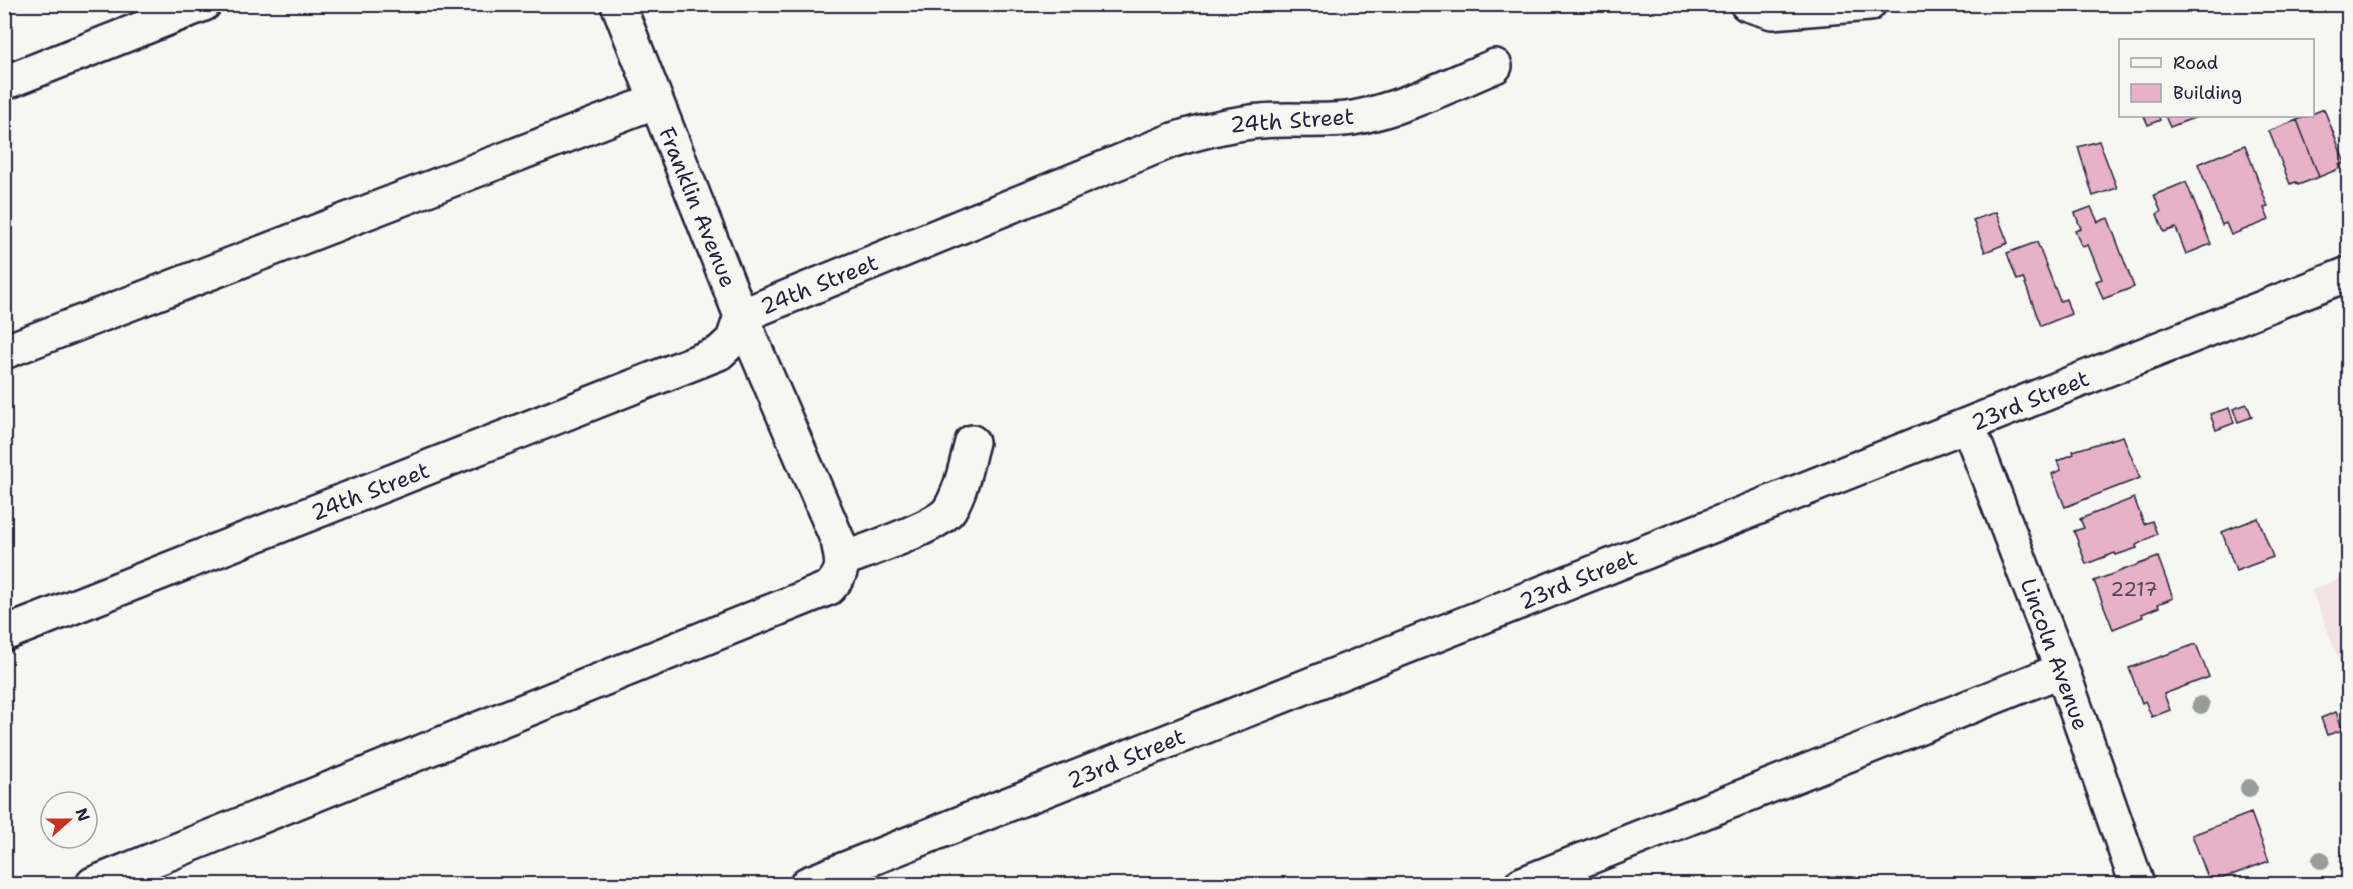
<svg xmlns="http://www.w3.org/2000/svg" width="2353" height="889" viewBox="0 0 2353 889" font-family="'Shantell Sans',sans-serif">
<style>
.built{fill:#f2e1e5}
.building{fill:#e7b1c8;stroke:#22223b;stroke-width:1.5}
.lines{fill:none;stroke-linecap:round;stroke-linejoin:round}
.minor-casing{stroke:#22223b;stroke-width:38}
.minor{stroke:#f6f6f2;stroke-width:33}
.tree{fill:#989d9c}
.labels{text-anchor:middle;stroke-width:4.5;stroke-linejoin:round;paint-order:stroke}
.number-label{font-size:20px;fill:#53465e}
.street-label{font-size:22px;fill:#22223b;stroke:#f6f6f2}
</style>
<rect width="100%" height="100%" fill="#f6f6f2"/>
<filter id="ink" filterUnits="userSpaceOnUse"><feTurbulence type="fractalNoise" baseFrequency=".0167" numOctaves="2"/><feDisplacementMap in="SourceGraphic" scale="12" xChannelSelector="R" yChannelSelector="G"/><feConvolveMatrix kernelMatrix="1 2 1 2 8 2 1 2 1" color-interpolation-filters="sRGB"/></filter>
<g filter="url(#ink)">
<!-- built -->
<path class="built" d="M2348,576V684L2312,590Z"/>
<!-- building -->
<path class="building" d="M2324,109L2345,163L2339,165L2341,168L2319,177L2297,120Z
M2144,116H2158L2160,120L2148,125Z
M2165,116H2199L2170,127Z
M2297,120L2319,177L2298,185L2296,182L2290,184L2269,131Z
M2099,141L2117,188L2093,196L2078,147Z
M2245,145L2268,207L2264,208L2269,220L2231,235L2226,223L2222,225L2198,164Z
M2186,182L2211,244L2186,254L2176,228L2164,232L2157,214L2161,212L2154,195Z
M2091,207L2098,222L2108,218L2134,287L2103,299L2096,281L2102,279L2088,245L2082,247L2075,231L2081,229L2075,213Z
M1996,212L2008,243L1985,252L1973,220Z
M2037,242L2060,301L2066,299L2071,314L2041,326L2023,278L2017,280L2007,253Z
M2247,404L2252,417L2238,422L2233,409Z
M2229,408L2234,423L2216,430L2210,414Z
M2123,436L2140,478L2065,507L2052,474L2061,470L2057,461L2074,454L2073,451Z
M2134,498L2144,524L2152,521L2157,534L2136,545L2137,548L2116,555L2115,553L2086,564L2074,531L2084,528L2080,519Z
M2258,518L2273,557L2236,571L2222,532Z
M2158,557L2173,598L2158,604L2159,607L2142,614L2143,617L2113,629L2094,581Z
M2196,644L2209,677L2164,694L2170,710L2152,717L2145,701L2142,703L2129,668Z
M2336,712L2343,730L2327,735L2321,718Z
M2251,813L2269,861L2210,883L2192,835Z"/>
<g class="lines">
<defs>
<path id="minor" d="M1747,4L1772,12L1869,4
M4,83L204,4
M4,352L656,101
M1968,425L2062,670L2137,884
M842,560C864,551 939,527 950,509C962,489 966,464 972,442
M4,634L719,353L733,340L741,316L1173,140C1202,131 1231,123 1262,121C1292,118 1323,123 1353,118C1402,109 1449,85 1495,66
M93,884L829,588C845,571 843,564 838,541L741,316L618,4
M807,884L2348,274
M1522,884L2062,670"/>
</defs>
<!-- minor casing -->
<use href="#minor" class="minor-casing"/>
<!-- minor -->
<use href="#minor" class="minor"/>
</g>
<!-- trees -->
<g class="tree">
<circle cx="2201" cy="705" r="9"/>
<circle cx="2249" cy="788" r="9"/>
<circle cx="2321" cy="860" r="9"/>
</g>
</g>
<g class="labels">
<!-- number labels -->
<g class="number-label">
<text x="2134" y="596">2217</text>
</g>
<!-- street labels -->
<g class="street-label">
<text transform="translate(1292 120) rotate(-4)" y="8">24th Street</text>
<text transform="translate(698 207) rotate(68)" y="8">Franklin Avenue</text>
<text transform="translate(819 284) rotate(-22)" y="8">24th Street</text>
<text transform="translate(2030 400) rotate(-22)" y="8">23rd Street</text>
<text transform="translate(370 491) rotate(-21)" y="8">24th Street</text>
<text transform="translate(1578 579) rotate(-22)" y="8">23rd Street</text>
<text transform="translate(2055 654) rotate(70)" y="8">Lincoln Avenue</text>
<text transform="translate(1126 758) rotate(-22)" y="8">23rd Street</text>
</g>
</g>
<!-- margin -->
<rect width="2353" height="889" fill="none" stroke="#f6f6f2" stroke-width="24"/>
<rect x="12" y="12" width="2329" height="865" fill="none" stroke="#22223b" stroke-width="2" filter="url(#ink)"/>
<!-- legend -->
<rect x="2119" y="39" width="195" height="78" fill="#f6f6f2" stroke="#a1a1a9" stroke-width="1.5"/>
<rect x="2131" y="58" width="30" height="9" fill="#f6f6f2" stroke="#a1a1a9" stroke-width="1.5"/>
<text x="2173" y="69" font-size="18" fill="#22223b">Road</text>
<rect x="2131" y="84" width="30" height="18" fill="#e7b1c8" stroke="#a1a1a9" stroke-width="1.5"/>
<text x="2173" y="99" font-size="18" fill="#22223b">Building</text>
<!-- north arrow -->
<g transform="translate(69 820) rotate(69)"><circle r="28" fill="#f6f6f2" stroke="#a1a1a9" stroke-width="1.5"/>
<path d="M0-4.5L10 22L0 15L-10 22Z" fill="#c8321e"/>
<text y="-9" font-size="16" font-weight="bold" text-anchor="middle" fill="#22223b">N</text>
</g>
</svg>
